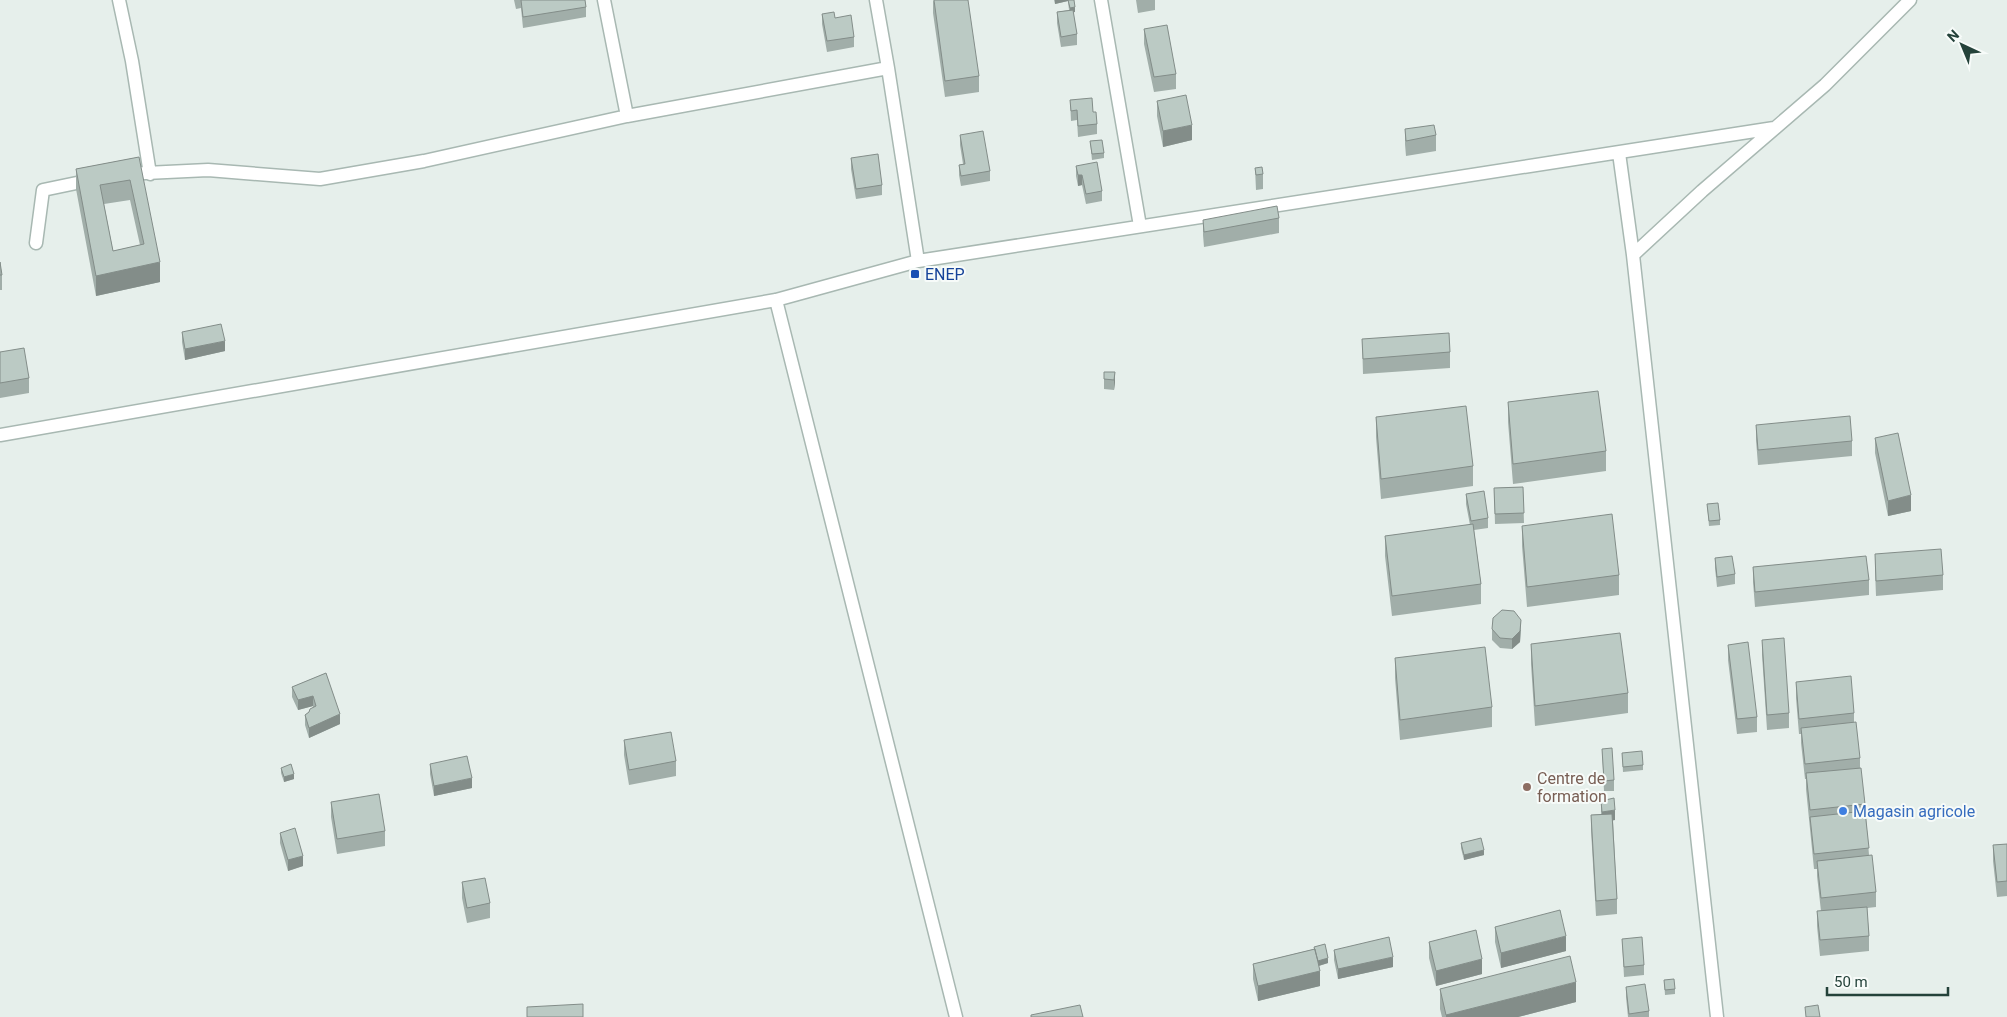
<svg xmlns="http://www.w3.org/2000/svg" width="2007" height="1017" viewBox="0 0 2007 1017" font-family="Roboto,sans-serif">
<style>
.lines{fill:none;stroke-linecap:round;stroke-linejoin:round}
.minor-casing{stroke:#a8b8b2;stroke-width:15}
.minor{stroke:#fff;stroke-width:12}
.wall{fill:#a1aea9;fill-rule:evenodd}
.shaded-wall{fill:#838d89}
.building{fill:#bbcac4;stroke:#838d89;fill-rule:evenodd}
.transit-dot{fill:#1a4fb4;stroke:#f7fbf9;stroke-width:2}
.education-dot{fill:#8d6e63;stroke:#f7fbf9;stroke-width:2}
.shop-dot{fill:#3f7fe0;stroke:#f7fbf9;stroke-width:2}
.labels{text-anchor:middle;stroke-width:4;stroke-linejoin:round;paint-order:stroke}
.transit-label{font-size:16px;fill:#164399;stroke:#f7fbf9;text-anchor:start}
.education-label{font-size:16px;fill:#785e54;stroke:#f7fbf9;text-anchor:start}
.shop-label{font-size:16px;fill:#366cbe;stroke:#f7fbf9;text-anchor:start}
</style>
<rect width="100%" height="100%" fill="#e6efeb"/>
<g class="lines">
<defs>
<path id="minor" d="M119,0L132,61L150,174
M604,0L627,116
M876,0L888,68L918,261
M1101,0L1140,226
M1619,153L1633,255L1717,1017
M125,174L208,170L320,179L424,161L627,116L888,68
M36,243L43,190L91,180
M1633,255L1702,191L1825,85L1910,0
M776,300L956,1017
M0,435L776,300L918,261L1774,128"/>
</defs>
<!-- minor casing -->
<use href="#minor" class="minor-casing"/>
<!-- minor -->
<use href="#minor" class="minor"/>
</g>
<!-- wall -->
<path class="wall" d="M514,0H585L586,7V17L523,28L521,8L516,9Z
M933,0L979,76V92L945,97L933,13Z
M1054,0H1074L1075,12H1073L1077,34V45L1061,47L1057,23V12L1069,10L1068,1L1055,4Z
M1136,0H1155V10L1138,13Z
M822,14L835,18L854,37V47L827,52L822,24Z
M1144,29L1176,74V89L1154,92L1144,44Z
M1070,100L1097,124V134L1078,137L1077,120L1071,121Z
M1157,101L1192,140L1163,147L1157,116Z
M1405,129L1436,135V151L1406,156L1405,144Z
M960,135L990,171V181L961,186L959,175V165L963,164L960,145Z
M1090,141L1104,153V158L1092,160Z
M139,157L160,282L96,296L76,189V169ZM130,200L140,245L113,251L104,204Z
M851,158L882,185V195L856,199L851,169Z
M1076,166L1102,191V201L1086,204L1082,185L1078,186L1076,176Z
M1255,168L1263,174V189L1256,190Z
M1279,218V233L1204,247L1203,235V220Z
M0,262L2,275V290H0Z
M182,332L225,351L185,360L182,342Z
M1362,339L1450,352V368L1363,374Z
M0,352L29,378V393L0,398Z
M1115,372V382L1114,390L1104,389V379Z
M1508,402L1606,451V471L1513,484L1508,422Z
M1376,417L1473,466V486L1381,499L1376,437Z
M1756,425L1852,441V456L1758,465L1756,440Z
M1875,438L1911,511L1888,516L1875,453Z
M1523,487L1524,523L1495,524L1494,488Z
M1466,494L1488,518V528L1474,530L1481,584V604L1392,616L1385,556V536L1470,525L1466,504Z
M1707,504L1720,520V525L1709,526Z
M1522,526L1619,575V595L1527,607L1522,546Z
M1875,554L1943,575V590L1876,596L1875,570Z
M1715,558L1735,574V584L1717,587L1715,568Z
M1753,567L1869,580V595L1755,607L1753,582Z
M1492,629L1521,630L1520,642L1512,649L1500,648L1492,640Z
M1762,640L1789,713V728L1767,730L1762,655Z
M1531,644L1628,693V713L1535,726L1531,664Z
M1728,645L1757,717V732L1737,734L1728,660Z
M1395,658L1492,707V727L1400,740L1395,678Z
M326,673L340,724L309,738L305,725V715L309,712L313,707V706L298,710L292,697V687Z
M1796,682L1854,713V722L1860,758V768L1865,804L1869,855L1876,892V907L1867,908L1869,936V951L1820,956L1817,926V911H1821L1817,876V869H1814L1806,789V779H1805L1801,743V734H1799L1796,698Z
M624,740L676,761V776L629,785L624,755Z
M1602,749L1614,780V791H1604Z
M1622,753L1643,765V770L1623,772Z
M430,764L472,788L434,796L430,774Z
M281,768L294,779L284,782L281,773Z
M1601,801L1615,820H1613L1617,899V914L1596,916L1591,830V815L1601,814Z
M331,802L385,831V846L337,854L331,817Z
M280,833L303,866L288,871L280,843Z
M1461,843L1484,855L1464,860L1461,848Z
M2007,844V896L1997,897L1993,861V845Z
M462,882L490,903V918L467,923L462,898Z
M1495,927L1566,951L1501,968L1495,942Z
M1622,939L1644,965V975L1624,977Z
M1429,942L1482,974L1436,986L1429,958Z
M1314,947L1328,963L1319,966L1320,986L1258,1001L1253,979V964L1314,949Z
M1334,950L1393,967L1338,979L1334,960Z
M1664,980L1675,989V994L1665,995Z
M1626,987L1649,1011V1017H1628L1626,997Z
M1440,989L1576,1002L1518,1017H1442L1440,1009Z"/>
<!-- shaded-wall -->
<path class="shaded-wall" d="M1055,0H1072L1055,4Z
M1075,7V12L1070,13V8Z
M1192,125V140L1163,147V131Z
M1078,175H1082V185L1078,186Z
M160,262V282L96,296V276Z
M225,341V351L185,360V349Z
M1115,372V382L1114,390V380Z
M1911,495V511L1888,516V501Z
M1521,620L1520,642L1512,649V639Z
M313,696V706L298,710V700Z
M340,714V724L309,738V728Z
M294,774V779L284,782V777Z
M472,778V788L434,796V786Z
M1615,810V820L1602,823V812Z
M1484,850V855L1464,860V855Z
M303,856V866L288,871V860Z
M1566,936V951L1501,968V953Z
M1393,957V967L1338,979V969Z
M1328,958V963L1318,966V961Z
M1482,959V974L1436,986V971Z
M1320,971V986L1258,1001V986Z
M1576,982V1002L1518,1017H1446V1015Z"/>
<!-- building -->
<path class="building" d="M521,0H585L586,7L523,17Z
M934,0H968L979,76L945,81Z
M1068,0H1074L1075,7L1070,8Z
M1073,10L1077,34L1061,37L1057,12Z
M834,12L835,18L851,15L854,37L827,41L822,14Z
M1167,25L1176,74L1154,77L1144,29Z
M1186,95L1192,125L1163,131L1157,101Z
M1092,98L1093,112H1096L1097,124L1078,126L1077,110L1071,111L1070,100Z
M1434,125L1436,135L1406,141L1405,129Z
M983,131L990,171L961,176L959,165L965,164L960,135Z
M1102,140L1104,153L1092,154L1090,141Z
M878,154L882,185L856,189L851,158Z
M139,157L160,262L96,276L76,169ZM130,180L144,244L113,251L100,185Z
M1097,162L1102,191L1086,194L1082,175H1078L1076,166Z
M1262,167L1263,174L1256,175L1255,168Z
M1277,206L1279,218L1204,232L1203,220Z
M0,262L2,275H0Z
M221,324L225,341L185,349L182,332Z
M1449,333L1450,352L1363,359L1362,339Z
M24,348L29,378L0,383V352Z
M1104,372H1115L1114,380L1104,379Z
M1598,391L1606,451L1513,464L1508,402Z
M1466,406L1473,466L1381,479L1376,417Z
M1850,416L1852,441L1758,450L1756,425Z
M1898,433L1911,495L1888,501L1875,438Z
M1523,487L1524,513L1495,514L1494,488Z
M1484,491L1488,518L1471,521L1466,494Z
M1718,503L1720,520L1709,521L1707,504Z
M1612,514L1619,575L1527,587L1522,526Z
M1473,524L1481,584L1392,596L1385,536Z
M1941,549L1943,575L1876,581L1875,554Z
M1732,556L1735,574L1717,577L1715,558Z
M1866,556L1869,580L1755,592L1753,567Z
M1502,610L1514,611L1521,620L1520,631L1512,639L1500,638L1492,629L1493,618Z
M1620,633L1628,693L1535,706L1531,644Z
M1784,638L1789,713L1767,715L1762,640Z
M1748,642L1757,717L1737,719L1728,645Z
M1485,647L1492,707L1400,720L1395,658Z
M326,673L340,714L309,728L305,715L309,712L310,709L316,706L313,696L298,700L292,687Z
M1851,676L1854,713L1799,719L1796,682Z
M1856,722L1860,758L1805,764L1801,728Z
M671,732L676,761L629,770L624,740Z
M1612,748L1614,780L1604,781L1602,749Z
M1642,751L1643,765L1623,767L1622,753Z
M467,756L472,778L434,786L430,764Z
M291,764L294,774L284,777L281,768Z
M1861,768L1865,804L1810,810L1806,773Z
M379,794L385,831L337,839L331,802Z
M1614,798L1615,810L1602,812L1601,801Z
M1865,811L1869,848L1814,854L1810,817Z
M1612,814L1617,899L1596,901L1591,815Z
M295,828L303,856L288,860L280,833Z
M1481,838L1484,850L1464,855L1461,843Z
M2007,844V881L1997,882L1993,845Z
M1872,855L1876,892L1821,898L1817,861Z
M485,878L490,903L467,908L462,882Z
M1867,907L1869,936L1820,940L1817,911Z
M1560,910L1566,936L1501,953L1495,927Z
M1476,930L1482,959L1436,971L1429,942Z
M1389,937L1393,957L1338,969L1334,950Z
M1642,937L1644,965L1624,967L1622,939Z
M1325,944L1328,958L1318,961L1314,947Z
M1315,949L1320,971L1258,986L1253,964Z
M1570,956L1576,982L1446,1015L1440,989Z
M1674,979L1675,989L1665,990L1664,980Z
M1645,984L1649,1011L1629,1014L1626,987Z
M583,1004V1017H527V1007Z
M1080,1005L1083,1017H1031V1015Z
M1818,1005L1820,1017H1806L1805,1007Z"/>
<!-- markers -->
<rect class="transit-dot" x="910" y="269" width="10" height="10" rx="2.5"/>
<circle class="education-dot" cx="1527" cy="787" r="5"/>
<circle class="shop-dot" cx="1843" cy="811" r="5"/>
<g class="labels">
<!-- transit labels -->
<g class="transit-label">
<text x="925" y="280">ENEP</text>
</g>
<!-- education labels -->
<g class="education-label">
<text x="1537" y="784">Centre de<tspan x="1537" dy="18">formation</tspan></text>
</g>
<!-- shop labels -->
<g class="shop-label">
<text x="1853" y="817">Magasin agricole</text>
</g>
</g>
<!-- north arrow -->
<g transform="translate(1962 45) rotate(316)" stroke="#f7fbf9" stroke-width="4" paint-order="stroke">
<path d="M0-4L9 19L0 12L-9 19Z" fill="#24423a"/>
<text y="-8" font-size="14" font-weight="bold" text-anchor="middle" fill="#24423a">N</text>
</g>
<!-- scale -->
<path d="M1827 987v8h121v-8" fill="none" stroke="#24423a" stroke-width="2.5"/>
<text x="1834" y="987" font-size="15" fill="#24423a" stroke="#f7fbf9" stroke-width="4" paint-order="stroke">50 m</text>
</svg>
